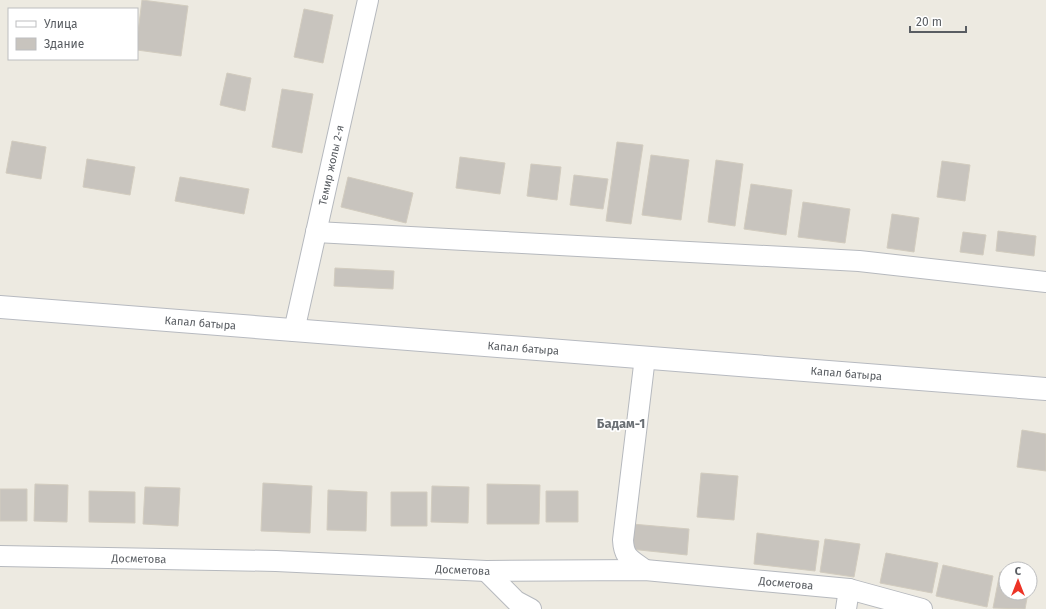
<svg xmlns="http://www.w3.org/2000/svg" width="1046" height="609" viewBox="0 0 1046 609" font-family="'Fira Sans',sans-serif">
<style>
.building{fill:#c8c4be;stroke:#d2ccbf}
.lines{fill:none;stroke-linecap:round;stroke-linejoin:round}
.street-casing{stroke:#b6b9be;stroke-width:22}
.secondary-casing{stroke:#b7bac0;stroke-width:24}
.street{stroke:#fff;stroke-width:20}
.secondary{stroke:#fff;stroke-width:22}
.labels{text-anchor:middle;stroke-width:3.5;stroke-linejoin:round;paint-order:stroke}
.street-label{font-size:11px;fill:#595d62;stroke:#fff}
.quarter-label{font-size:13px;font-weight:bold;fill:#6a6f74;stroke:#fff}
</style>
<rect width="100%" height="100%" fill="#edeae1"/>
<!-- building -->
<path class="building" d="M142,0L188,6L181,56L137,50V40Z
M304,9L333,15L323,63L294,57Z
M227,73L251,78L245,111L220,105Z
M282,89L313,94L302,153L272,147Z
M12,141L46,147L41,179L6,173Z
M617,142L643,145L631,224L606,221Z
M651,155L689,160L681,220L642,215Z
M460,157L505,163L500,194L456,188Z
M87,159L135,167L130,195L83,187Z
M716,160L743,164L735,226L708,222Z
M942,161L970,165L965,201L937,197Z
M531,164L561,167L557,200L527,196Z
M574,175L608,179L603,209L570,205Z
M180,177L249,189L244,214L175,201Z
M348,177L413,193L406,223L341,207Z
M751,184L792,190L786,235L744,229Z
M803,202L850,209L845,243L798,237Z
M892,214L919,218L914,252L887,248Z
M998,231L1036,236L1034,256L996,251Z
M963,232L986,235L983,255L960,252Z
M335,268L394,271L393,289L334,286Z
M1022,430L1046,434V471L1017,467Z
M701,473L738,476L734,520L697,517Z
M263,483L312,486L310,533L261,531Z
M35,484L68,485L67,522L34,521Z
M487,484L540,485L539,524H487Z
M432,486L469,487L468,523L431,522Z
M145,487L180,488L178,526L143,524Z
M0,489H27V521H0Z
M328,490L367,492L366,531L327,530Z
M89,491L135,492V523L89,522Z
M546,491H578V522H546Z
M391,492H427V526H391Z
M632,524L689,529L687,555L630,549Z
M757,533L819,541L815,571L754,564Z
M825,539L860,544L854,577L820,572Z
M886,553L938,563L932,593L880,583Z
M943,565L993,576L987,607L936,596Z
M1000,572L1006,573V593H1028L1025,609L993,608Z"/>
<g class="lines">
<defs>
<g id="street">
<path d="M316,232L859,261L1046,282"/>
<path id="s1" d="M294,331L368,0"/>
<path d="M645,357L623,540C624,559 631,559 645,570"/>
<path id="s2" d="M0,556L276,561L486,571L645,570L849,589L922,609"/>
<path d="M486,571L516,601L531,609"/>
<path d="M846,609L849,589"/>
</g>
<g id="secondary">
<path id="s3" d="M0,307L1046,389"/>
</g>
</defs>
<!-- street casing -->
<use href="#street" class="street-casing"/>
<!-- secondary casing -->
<use href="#secondary" class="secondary-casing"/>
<!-- street -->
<use href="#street" class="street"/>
<!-- secondary -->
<use href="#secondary" class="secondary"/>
</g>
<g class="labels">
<!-- street labels -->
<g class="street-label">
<text dy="4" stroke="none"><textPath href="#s1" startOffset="170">Темир жолы 2-я</textPath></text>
<text dy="4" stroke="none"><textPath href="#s3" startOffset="201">Капал батыра</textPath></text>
<text dy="4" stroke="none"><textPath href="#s3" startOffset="525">Капал батыра</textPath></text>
<text dy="4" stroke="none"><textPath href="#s3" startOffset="849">Капал батыра</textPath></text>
<text dy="4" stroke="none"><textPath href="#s2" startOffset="139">Досметова</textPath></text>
<text dy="4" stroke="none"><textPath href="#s2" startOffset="463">Досметова</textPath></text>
<text dy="4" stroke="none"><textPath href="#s2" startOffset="787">Досметова</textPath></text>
</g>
<!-- quarter labels -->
<g class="quarter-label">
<text x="621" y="428">Бадам-1</text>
</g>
</g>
<!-- legend -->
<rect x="8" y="8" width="130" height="52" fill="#ffffff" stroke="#bdbec0"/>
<rect x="16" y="21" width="20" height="6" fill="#ffffff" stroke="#bdbec0"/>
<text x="44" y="28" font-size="12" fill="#595d62">Улица</text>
<rect x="16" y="38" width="20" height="12" fill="#c8c4be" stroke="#bdbec0"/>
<text x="44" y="48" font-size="12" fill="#595d62">Здание</text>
<!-- north arrow -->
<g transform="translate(1018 581)"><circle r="19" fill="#ffffff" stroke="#bdbec0"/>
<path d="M0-3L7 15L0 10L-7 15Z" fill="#ed3326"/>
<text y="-6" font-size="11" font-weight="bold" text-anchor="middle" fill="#595d62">С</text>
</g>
<!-- scale -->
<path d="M910 26v6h56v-6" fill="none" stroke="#595d62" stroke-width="2"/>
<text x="916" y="26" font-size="12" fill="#595d62" stroke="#ffffff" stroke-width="3" paint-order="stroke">20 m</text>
</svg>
